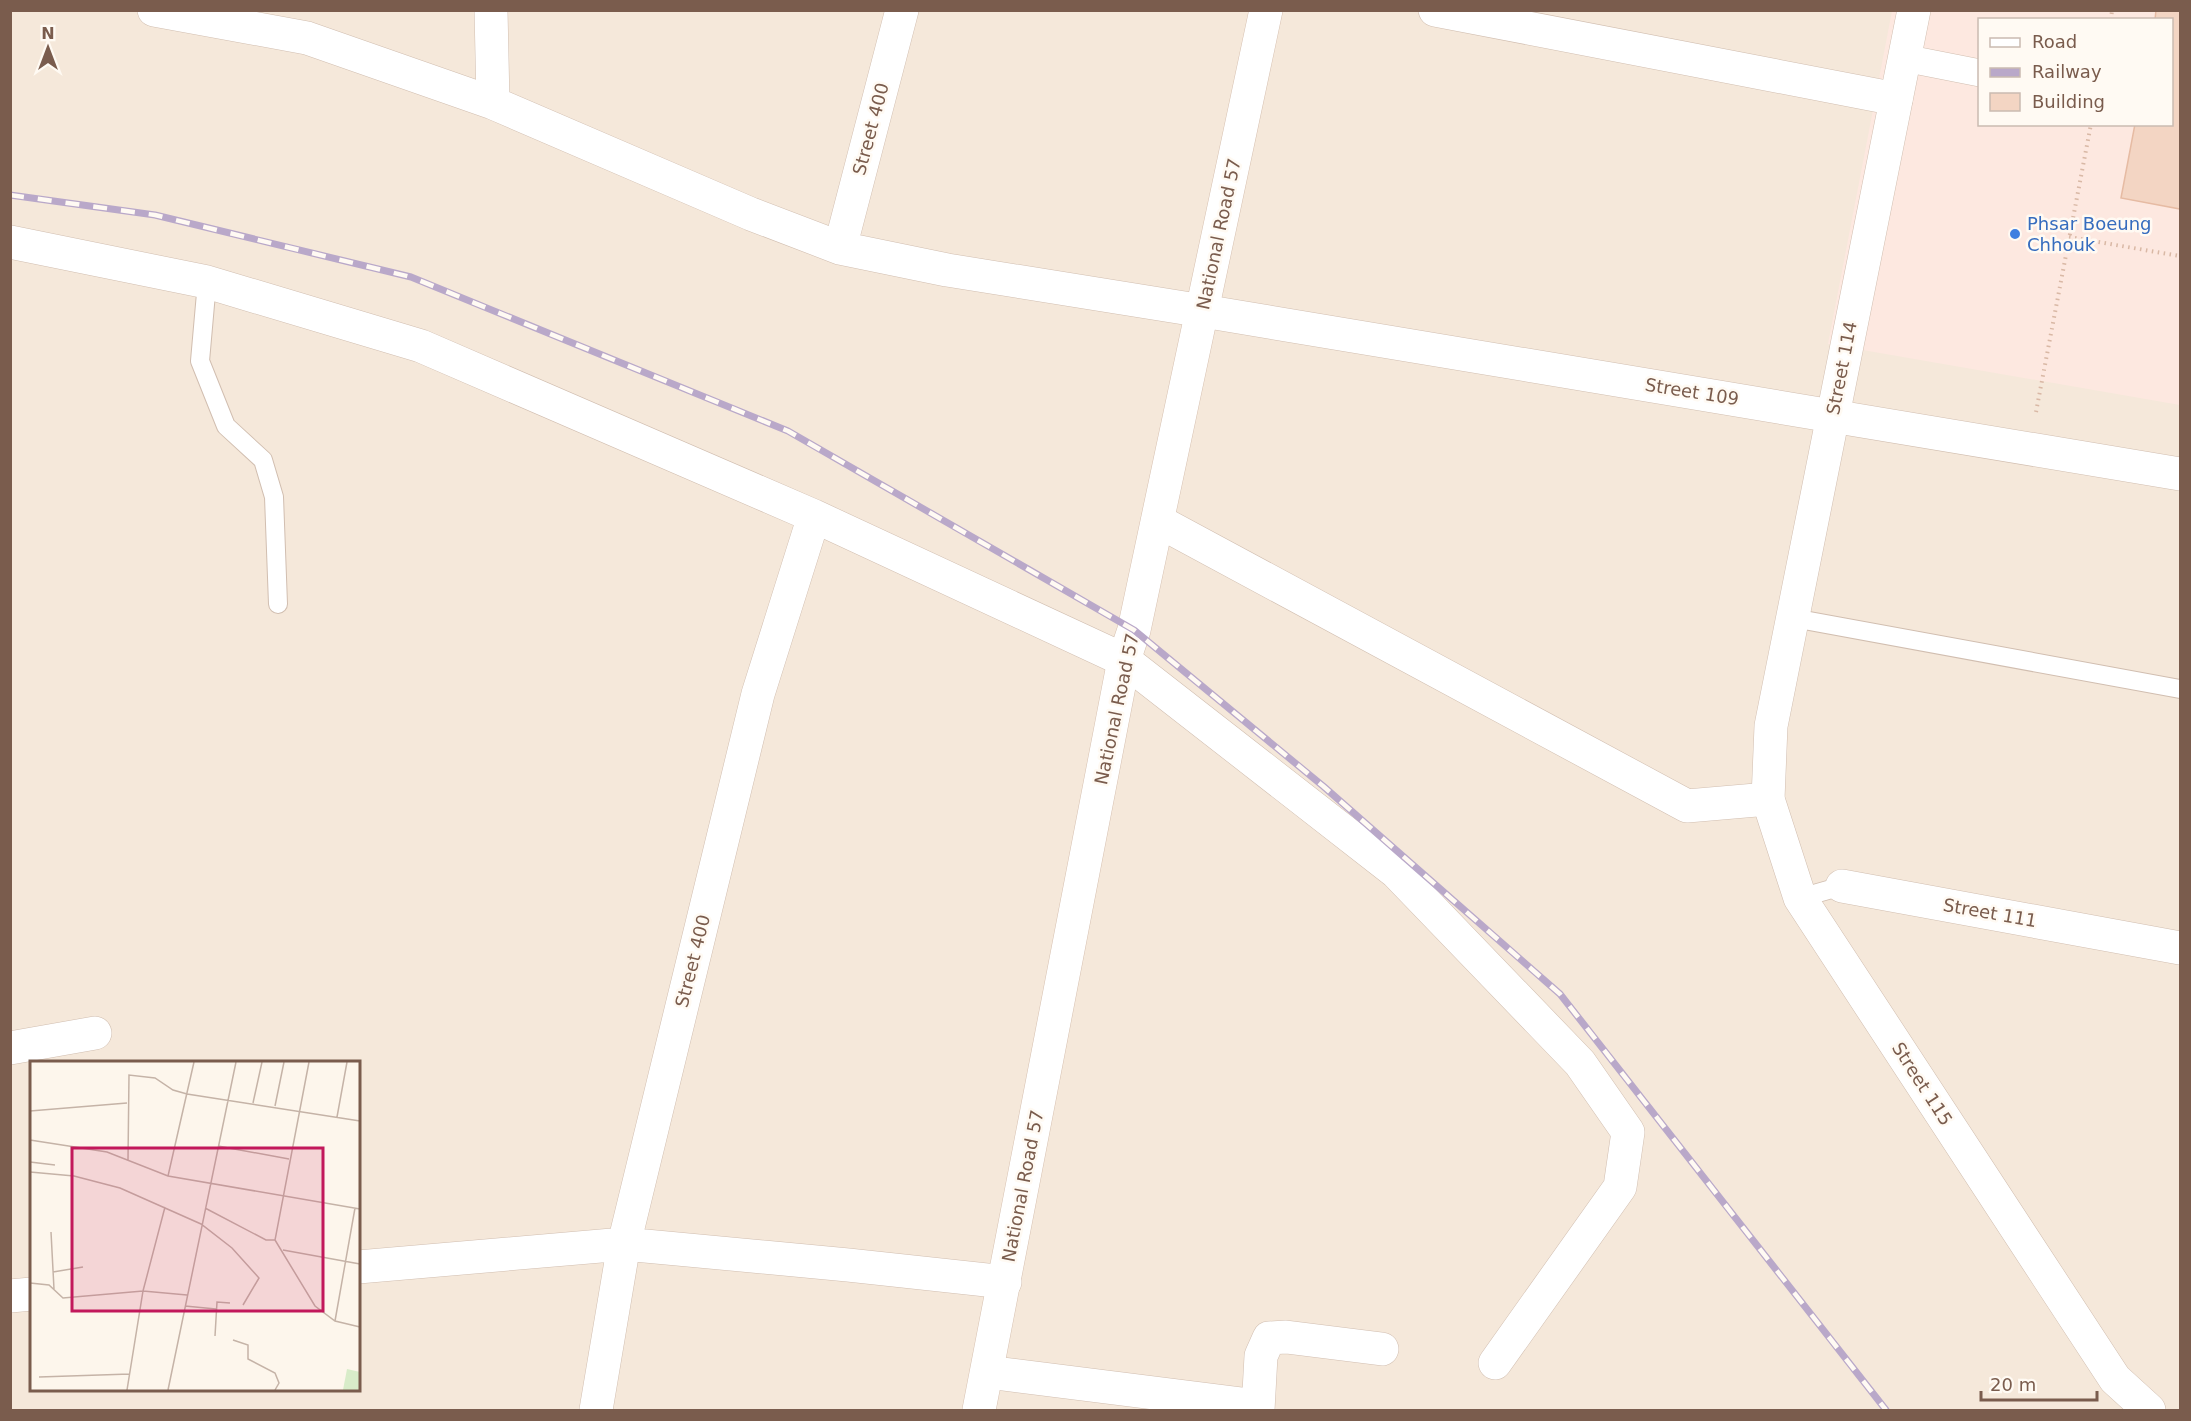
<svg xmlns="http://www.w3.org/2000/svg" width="2191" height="1421" viewBox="0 0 2191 1421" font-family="'DejaVu Sans',sans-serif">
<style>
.residential{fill:#f5e8da;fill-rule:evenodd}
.commercial{fill:#fde8e0;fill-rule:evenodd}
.building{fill:#f3d5c3;stroke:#e6bba3;stroke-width:1.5}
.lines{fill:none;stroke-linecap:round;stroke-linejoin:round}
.service-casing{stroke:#d1beb0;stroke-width:20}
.pedestrian-casing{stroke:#d1beb0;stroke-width:28}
.minor-casing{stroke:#d1beb0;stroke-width:34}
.tertiary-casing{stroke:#d1beb0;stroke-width:34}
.secondary-casing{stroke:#d6c0b0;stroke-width:34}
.path{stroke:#d9b8a5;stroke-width:4;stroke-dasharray:1.5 4.5;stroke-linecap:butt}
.service{stroke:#fff;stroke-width:18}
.pedestrian{stroke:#fff;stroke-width:27}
.minor{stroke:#fff;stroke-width:33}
.tertiary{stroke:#fff;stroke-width:33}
.secondary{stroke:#fff;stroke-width:33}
.rail-casing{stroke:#b9a8c9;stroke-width:7}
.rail{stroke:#fffaf3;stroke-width:4.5;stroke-dasharray:14;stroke-linecap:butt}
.shop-dot{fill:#3f7fe0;stroke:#fffaf3;stroke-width:2}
.labels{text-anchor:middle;stroke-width:5;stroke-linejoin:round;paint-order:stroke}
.street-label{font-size:18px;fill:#7a5c4d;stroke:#fffaf3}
.shop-label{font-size:18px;fill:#366cbe;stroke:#fffaf3;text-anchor:start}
.inset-road{fill:none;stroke:#c5b3a7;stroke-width:1.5}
.view{fill:#c2185b;fill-opacity:0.15;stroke:#c2185b;stroke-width:3}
.inset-edge{fill:none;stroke:#7a5c4d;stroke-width:3}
</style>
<rect width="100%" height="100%" fill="#fdf6ec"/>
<!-- residential -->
<path class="residential" d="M11,11H2180V1410H11ZM1980,20H2172V124H1980ZM32,1062H358V1390H32Z"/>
<!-- commercial -->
<path class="commercial" d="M1892,11H2180V405L1828,344ZM1980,20H2172V124H1980Z"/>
<!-- building -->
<path class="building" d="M2156,10H2180V209L2121,198L2135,124H2172V20H2155Z"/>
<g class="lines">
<defs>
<path id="service" d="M207,282L200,361L226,426L263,460L274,497L278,604
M1793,618L2180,689
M1800,898L1842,886"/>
<path id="pedestrian" d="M1904,58L1980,73"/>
<path id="minor" d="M154,10L307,38L493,103L751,214L840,248L947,270L1203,311L2180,474
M491,10L493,103
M1435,10L1896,99
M10,242L207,282L421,346L814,516L1124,660L1396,872L1580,1063L1628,1132L1620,1187L1495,1363
M840,248L902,10
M1158,521L1687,806L1768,799
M1842,886L2180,948
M10,1048L95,1033
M358,1267L624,1244L848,1265L1005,1282
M10,1296L32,1294
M987,1372L1258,1406
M596,1410L624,1244L758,694L814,516
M1258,1410L1261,1356L1269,1338L1286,1337L1382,1349"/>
<path id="tertiary" d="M1914,10L1771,726L1768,799L1800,898L2115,1379L2149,1410"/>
<path id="secondary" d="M979,1410L1124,660L1134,630L1266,10"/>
</defs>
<!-- service casing -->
<use href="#service" class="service-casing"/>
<!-- pedestrian casing -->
<use href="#pedestrian" class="pedestrian-casing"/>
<!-- minor casing -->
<use href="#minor" class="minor-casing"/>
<!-- tertiary casing -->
<use href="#tertiary" class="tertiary-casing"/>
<!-- secondary casing -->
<use href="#secondary" class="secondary-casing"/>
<!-- path -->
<path class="path" d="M2111,20L2112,10
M2069,237L2180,256
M2036,412L2091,124"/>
<!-- service -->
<use href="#service" class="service"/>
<!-- pedestrian -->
<use href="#pedestrian" class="pedestrian"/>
<!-- minor -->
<use href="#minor" class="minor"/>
<!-- tertiary -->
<use href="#tertiary" class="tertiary"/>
<!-- secondary -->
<use href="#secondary" class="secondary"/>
<defs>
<path id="rail" d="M10,195L155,215L411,277L788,431L1134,630L1323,786L1560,994L1886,1410"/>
</defs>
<!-- rail casing -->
<use href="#rail" class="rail-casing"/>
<!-- rail -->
<use href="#rail" class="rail"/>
</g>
<!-- markers -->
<circle class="shop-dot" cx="2015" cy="234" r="6"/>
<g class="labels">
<!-- street labels -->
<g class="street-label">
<text transform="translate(871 129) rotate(-75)" y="6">Street 400</text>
<text transform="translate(1219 234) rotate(-78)" y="6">National Road 57</text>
<text transform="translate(1842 368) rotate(-79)" y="6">Street 114</text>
<text transform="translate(1692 392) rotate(9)" y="6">Street 109</text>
<text transform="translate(1117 709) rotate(-78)" y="6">National Road 57</text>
<text transform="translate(1990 913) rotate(10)" y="6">Street 111</text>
<text transform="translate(693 961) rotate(-76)" y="6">Street 400</text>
<text transform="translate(1922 1084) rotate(57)" y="6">Street 115</text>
<text transform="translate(1023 1186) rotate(-79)" y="6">National Road 57</text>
</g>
<!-- shop labels -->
<g class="shop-label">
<text x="2027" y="230">Phsar Boeung<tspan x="2027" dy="21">Chhouk</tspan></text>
</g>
</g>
<!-- overview -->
<g transform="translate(30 1061)">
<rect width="330" height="330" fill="#fdf6ec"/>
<path d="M317,308L330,311V329H313Z" fill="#d8ecc9"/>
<path class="inset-road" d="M279,1L245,179L285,245L305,260L330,266M223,42L232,1M245,45L254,1M0,50L97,42M307,56L317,1M0,79L77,91L138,115L330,148M188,85L259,98M98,99L99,14L125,17L143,29L157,33L330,60M0,101L25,104M0,111L44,115L90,127L171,163L202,187L229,217L213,244M138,115L164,1M175,147L236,179H245M21,171L24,228M253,189L330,203M23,211L53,206M0,222L19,224L33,237L113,230L157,234M155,245L186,248M305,260L325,147M185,275L187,241L200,242M203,279L218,284V298L245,312L249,322L245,329M9,316L100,313M97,329L113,230L135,146M138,329L206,1"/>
<path class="view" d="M42,87H293V250H42Z"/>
<rect width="330" height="330" class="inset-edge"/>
</g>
<!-- border -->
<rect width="2191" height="1421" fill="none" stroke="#7a5c4d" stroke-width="24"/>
<!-- legend -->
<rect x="1978" y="18" width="195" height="108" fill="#fffaf3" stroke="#cabbb1" stroke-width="1.5"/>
<rect x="1990" y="38" width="30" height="9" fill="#ffffff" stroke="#cabbb1" stroke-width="1.5"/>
<text x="2032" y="48" font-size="18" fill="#7a5c4d">Road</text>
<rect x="1990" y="68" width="30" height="9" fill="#b9a8c9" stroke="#cabbb1" stroke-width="1.5"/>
<text x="2032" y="78" font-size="18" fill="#7a5c4d">Railway</text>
<rect x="1990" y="93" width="30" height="18" fill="#f3d5c3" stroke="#cabbb1" stroke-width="1.5"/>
<text x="2032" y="108" font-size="18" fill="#7a5c4d">Building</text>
<!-- north arrow -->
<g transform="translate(48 48)" stroke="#fffaf3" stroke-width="4.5" paint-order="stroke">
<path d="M0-4.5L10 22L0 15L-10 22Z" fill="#7a5c4d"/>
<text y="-9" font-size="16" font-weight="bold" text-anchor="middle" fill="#7a5c4d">N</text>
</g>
<!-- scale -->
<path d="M1981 1391v9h116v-9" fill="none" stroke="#7a5c4d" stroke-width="3"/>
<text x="1990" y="1391" font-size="18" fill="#7a5c4d" stroke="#fffaf3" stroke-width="4.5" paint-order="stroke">20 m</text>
</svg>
